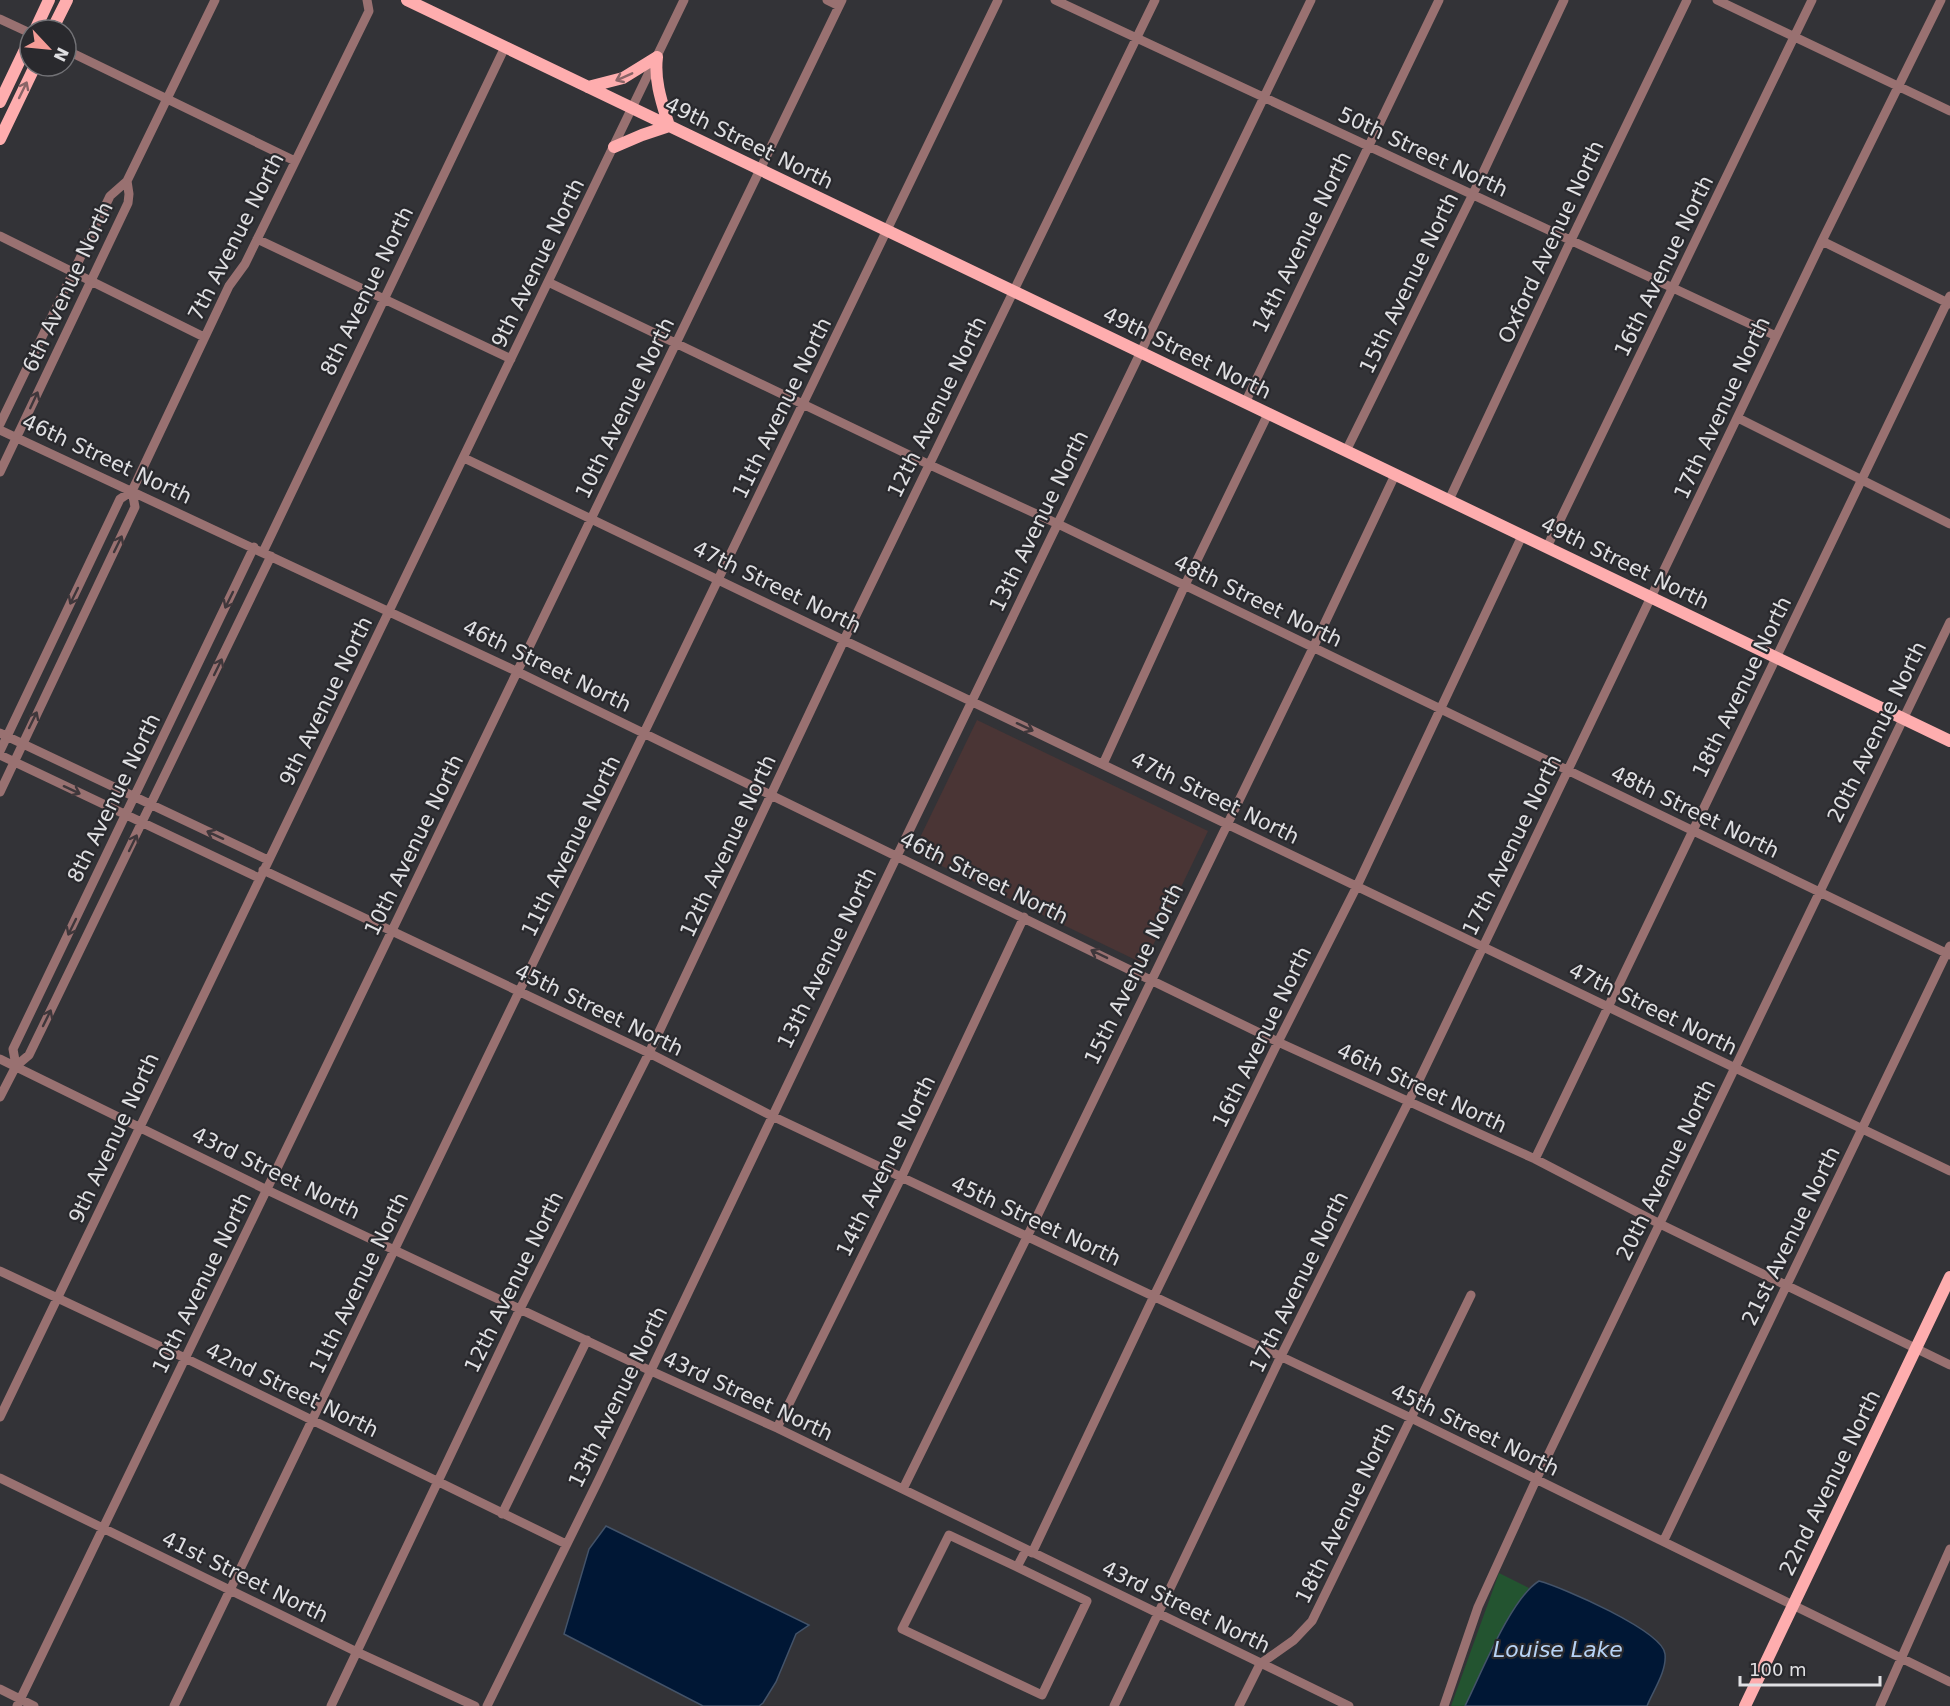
<svg xmlns="http://www.w3.org/2000/svg" width="1950" height="1706" viewBox="0 0 1950 1706" font-family="'DejaVu Sans',sans-serif">
<style>
.education{fill:#4a3535}
.green{fill:#235430}
.water{fill:#001735;stroke:#435369;stroke-width:1.5}
.lines{fill:none;stroke-linecap:round;stroke-linejoin:round}
.minor{stroke:#997171;stroke-width:9}
.major{stroke:#feadae;stroke-width:12}
.oneway{stroke:#896467}
.oneway2{stroke:#3f373b}
.labels{text-anchor:middle;stroke-width:4.5;stroke-linejoin:round;paint-order:stroke}
.street-label{font-size:21px;fill:#e0e0e3;stroke:#29292d}
.water-label{font-size:22px;font-style:italic;fill:#b7d3f5;stroke:#29292d}
</style>
<rect width="100%" height="100%" fill="#333337"/>
<!-- education -->
<path class="education" d="M977,720L1208,831L1144,964L913,852Z"/>
<!-- green -->
<path class="green" d="M1499,1573L1529,1588L1514,1608L1465,1706H1451Z"/>
<!-- water -->
<path class="water" d="M606,1526L809,1625L796,1634L776,1682L763,1703L759,1706H703L564,1634L589,1549Z
M1539,1581C1562,1587 1663,1631 1665,1654C1667,1671 1653,1691 1647,1706H1465C1481,1674 1511,1598 1539,1581Z"/>
<g class="lines">
<!-- minor -->
<path class="minor" d="M827,0L839,6
M1055,0L1776,336
M1717,0L1950,111
M0,19L30,33
M66,50L295,161
M0,236L204,337
M257,239L511,359
M1822,241L1950,304
M548,282L930,465L1058,524L1950,955
M1245,403L1439,0
M1738,418L1950,524
M0,424L110,196L127,181L215,0
M0,430L518,672L1278,1042L1535,1159L1660,1224L1950,1365
M1346,451L1473,194L1564,0
M464,458L1950,1171
M0,472L128,203L129,194L127,181
M1449,500L1571,240L1687,0
M1547,547L1812,0
M263,552L505,47
M0,733L268,860
M0,751L120,499L132,491L229,286L245,264L369,11L367,0
M0,755L259,878
M1103,764L1185,585L1268,414
M0,792L135,507L132,491
M263,870L649,1053L772,1116L1411,1418L1950,1682
M0,1059L267,1190L651,1371L777,1428L1349,1706
M16,1066L13,1049L254,547
M0,1097L16,1066L29,1055L271,556
M1535,1159L1950,296
M0,1271L185,1358L566,1544
M0,1417L684,0
M777,1428L902,1176L1024,917
M0,1478L357,1652L475,1706
M903,1489L1027,1237L1313,648L1395,475
M502,1514L587,1340
M1664,1540L1950,946
M1032,1553L1154,1296L1278,1042L1357,886L1522,536
M1017,1567L949,1535L902,1629L1042,1695L1087,1601L1017,1567L1026,1550
M0,1689L34,1706
M17,1706L842,0
M174,1706L998,0
M331,1706L520,1309L649,1053L844,640L1155,0
M487,1706L599,1479L897,856L1311,0
M1114,1706L1281,1356L1409,1101L1822,241L1941,0
M1239,1706L1260,1664L1294,1640L1312,1621L1471,1295
M1444,1706L1478,1607L1536,1480L1950,622
M1880,1706L1950,1549"/>
<!-- major -->
<path class="major" d="M407,0L1950,741
M35,30L49,0
M52,30L67,0
M657,57C654,81 662,103 669,126
M588,87L623,78L657,57
M0,102L30,39
M0,139L35,66
M614,147L642,135L669,126
M1745,1706L1950,1277"/>
</g>
<!-- one-way arrows -->
<defs><path id="oneway-shaft" d="M-6 0H5M1.5-3L5.5 0L1.5 3" fill="none" stroke-width="1.6" stroke-linecap="round" stroke-linejoin="round" transform="scale(1.5)"/></defs>
<g class="oneway">
<use href="#oneway-shaft" transform="translate(624 77) rotate(156)"/>
<use href="#oneway-shaft" transform="translate(23 90) rotate(-64)"/>
</g>
<g class="oneway2">
<use href="#oneway-shaft" transform="translate(34 400) rotate(-65)"/>
<use href="#oneway-shaft" transform="translate(118 544) rotate(-64)"/>
<use href="#oneway-shaft" transform="translate(74 596) rotate(116)"/>
<use href="#oneway-shaft" transform="translate(229 600) rotate(116)"/>
<use href="#oneway-shaft" transform="translate(218 667) rotate(-64)"/>
<use href="#oneway-shaft" transform="translate(33 720) rotate(-64)"/>
<use href="#oneway-shaft" transform="translate(1025 727) rotate(25)"/>
<use href="#oneway-shaft" transform="translate(72 790) rotate(25)"/>
<use href="#oneway-shaft" transform="translate(215 835) rotate(-155)"/>
<use href="#oneway-shaft" transform="translate(133 843) rotate(-64)"/>
<use href="#oneway-shaft" transform="translate(72 927) rotate(116)"/>
<use href="#oneway-shaft" transform="translate(1099 954) rotate(-154)"/>
<use href="#oneway-shaft" transform="translate(47 1018) rotate(-64)"/>
</g>
<g class="labels">
<!-- street labels -->
<g class="street-label">
<text transform="translate(749 143) rotate(26)" y="7">49th Street North</text>
<text transform="translate(1423 152) rotate(25)" y="7">50th Street North</text>
<text transform="translate(236 237) rotate(-63)" y="7">7th Avenue North</text>
<text transform="translate(1302 242) rotate(-64)" y="7">14th Avenue North</text>
<text transform="translate(1551 242) rotate(-65)" y="7">Oxford Avenue North</text>
<text transform="translate(538 263) rotate(-64)" y="7">9th Avenue North</text>
<text transform="translate(1664 266) rotate(-64)" y="7">16th Avenue North</text>
<text transform="translate(1409 283) rotate(-64)" y="7">15th Avenue North</text>
<text transform="translate(68 287) rotate(-65)" y="7">6th Avenue North</text>
<text transform="translate(367 291) rotate(-64)" y="7">8th Avenue North</text>
<text transform="translate(1187 353) rotate(26)" y="7">49th Street North</text>
<text transform="translate(937 407) rotate(-64)" y="7">12th Avenue North</text>
<text transform="translate(625 408) rotate(-64)" y="7">10th Avenue North</text>
<text transform="translate(782 408) rotate(-64)" y="7">11th Avenue North</text>
<text transform="translate(1722 408) rotate(-65)" y="7">17th Avenue North</text>
<text transform="translate(107 459) rotate(25)" y="7">46th Street North</text>
<text transform="translate(1039 521) rotate(-64)" y="7">13th Avenue North</text>
<text transform="translate(1625 563) rotate(26)" y="7">49th Street North</text>
<text transform="translate(777 587) rotate(26)" y="7">47th Street North</text>
<text transform="translate(1258 601) rotate(26)" y="7">48th Street North</text>
<text transform="translate(547 666) rotate(26)" y="7">46th Street North</text>
<text transform="translate(1742 687) rotate(-64)" y="7">18th Avenue North</text>
<text transform="translate(326 701) rotate(-64)" y="7">9th Avenue North</text>
<text transform="translate(1877 732) rotate(-64)" y="7">20th Avenue North</text>
<text transform="translate(114 798) rotate(-64)" y="7">8th Avenue North</text>
<text transform="translate(1215 798) rotate(26)" y="7">47th Street North</text>
<text transform="translate(1695 812) rotate(26)" y="7">48th Street North</text>
<text transform="translate(414 845) rotate(-64)" y="7">10th Avenue North</text>
<text transform="translate(1512 845) rotate(-64)" y="7">17th Avenue North</text>
<text transform="translate(571 846) rotate(-64)" y="7">11th Avenue North</text>
<text transform="translate(728 846) rotate(-65)" y="7">12th Avenue North</text>
<text transform="translate(984 878) rotate(26)" y="7">46th Street North</text>
<text transform="translate(827 958) rotate(-64)" y="7">13th Avenue North</text>
<text transform="translate(1134 974) rotate(-64)" y="7">15th Avenue North</text>
<text transform="translate(1653 1009) rotate(26)" y="7">47th Street North</text>
<text transform="translate(599 1010) rotate(26)" y="7">45th Street North</text>
<text transform="translate(1262 1037) rotate(-64)" y="7">16th Avenue North</text>
<text transform="translate(1422 1088) rotate(25)" y="7">46th Street North</text>
<text transform="translate(114 1138) rotate(-65)" y="7">9th Avenue North</text>
<text transform="translate(886 1166) rotate(-64)" y="7">14th Avenue North</text>
<text transform="translate(1666 1170) rotate(-64)" y="7">20th Avenue North</text>
<text transform="translate(276 1173) rotate(26)" y="7">43rd Street North</text>
<text transform="translate(1036 1221) rotate(25)" y="7">45th Street North</text>
<text transform="translate(1791 1236) rotate(-64)" y="7">21st Avenue North</text>
<text transform="translate(514 1282) rotate(-64)" y="7">12th Avenue North</text>
<text transform="translate(1299 1282) rotate(-64)" y="7">17th Avenue North</text>
<text transform="translate(202 1283) rotate(-64)" y="7">10th Avenue North</text>
<text transform="translate(359 1283) rotate(-64)" y="7">11th Avenue North</text>
<text transform="translate(292 1390) rotate(26)" y="7">42nd Street North</text>
<text transform="translate(748 1396) rotate(25)" y="7">43rd Street North</text>
<text transform="translate(618 1397) rotate(-64)" y="7">13th Avenue North</text>
<text transform="translate(1475 1430) rotate(26)" y="7">45th Street North</text>
<text transform="translate(1830 1483) rotate(-64)" y="7">22nd Avenue North</text>
<text transform="translate(1345 1513) rotate(-64)" y="7">18th Avenue North</text>
<text transform="translate(245 1577) rotate(26)" y="7">41st Street North</text>
<text transform="translate(1186 1607) rotate(26)" y="7">43rd Street North</text>
</g>
<!-- water labels -->
<g class="water-label">
<text x="1558" y="1657">Louise Lake</text>
</g>
</g>
<!-- north arrow -->
<g transform="translate(48 48) rotate(116)"><circle r="28" fill="#29292d" stroke="#727276" stroke-width="1.5"/>
<path d="M0-4.5L10 22L0 15L-10 22Z" fill="#f59c96"/>
<text y="-9" font-size="16" font-weight="bold" text-anchor="middle" fill="#e0e0e3">N</text>
</g>
<!-- scale -->
<path d="M1740 1676v9h140v-9" fill="none" stroke="#e0e0e3" stroke-width="3"/>
<text x="1749" y="1676" font-size="18" fill="#e0e0e3" stroke="#29292d" stroke-width="4.5" paint-order="stroke">100 m</text>
</svg>
